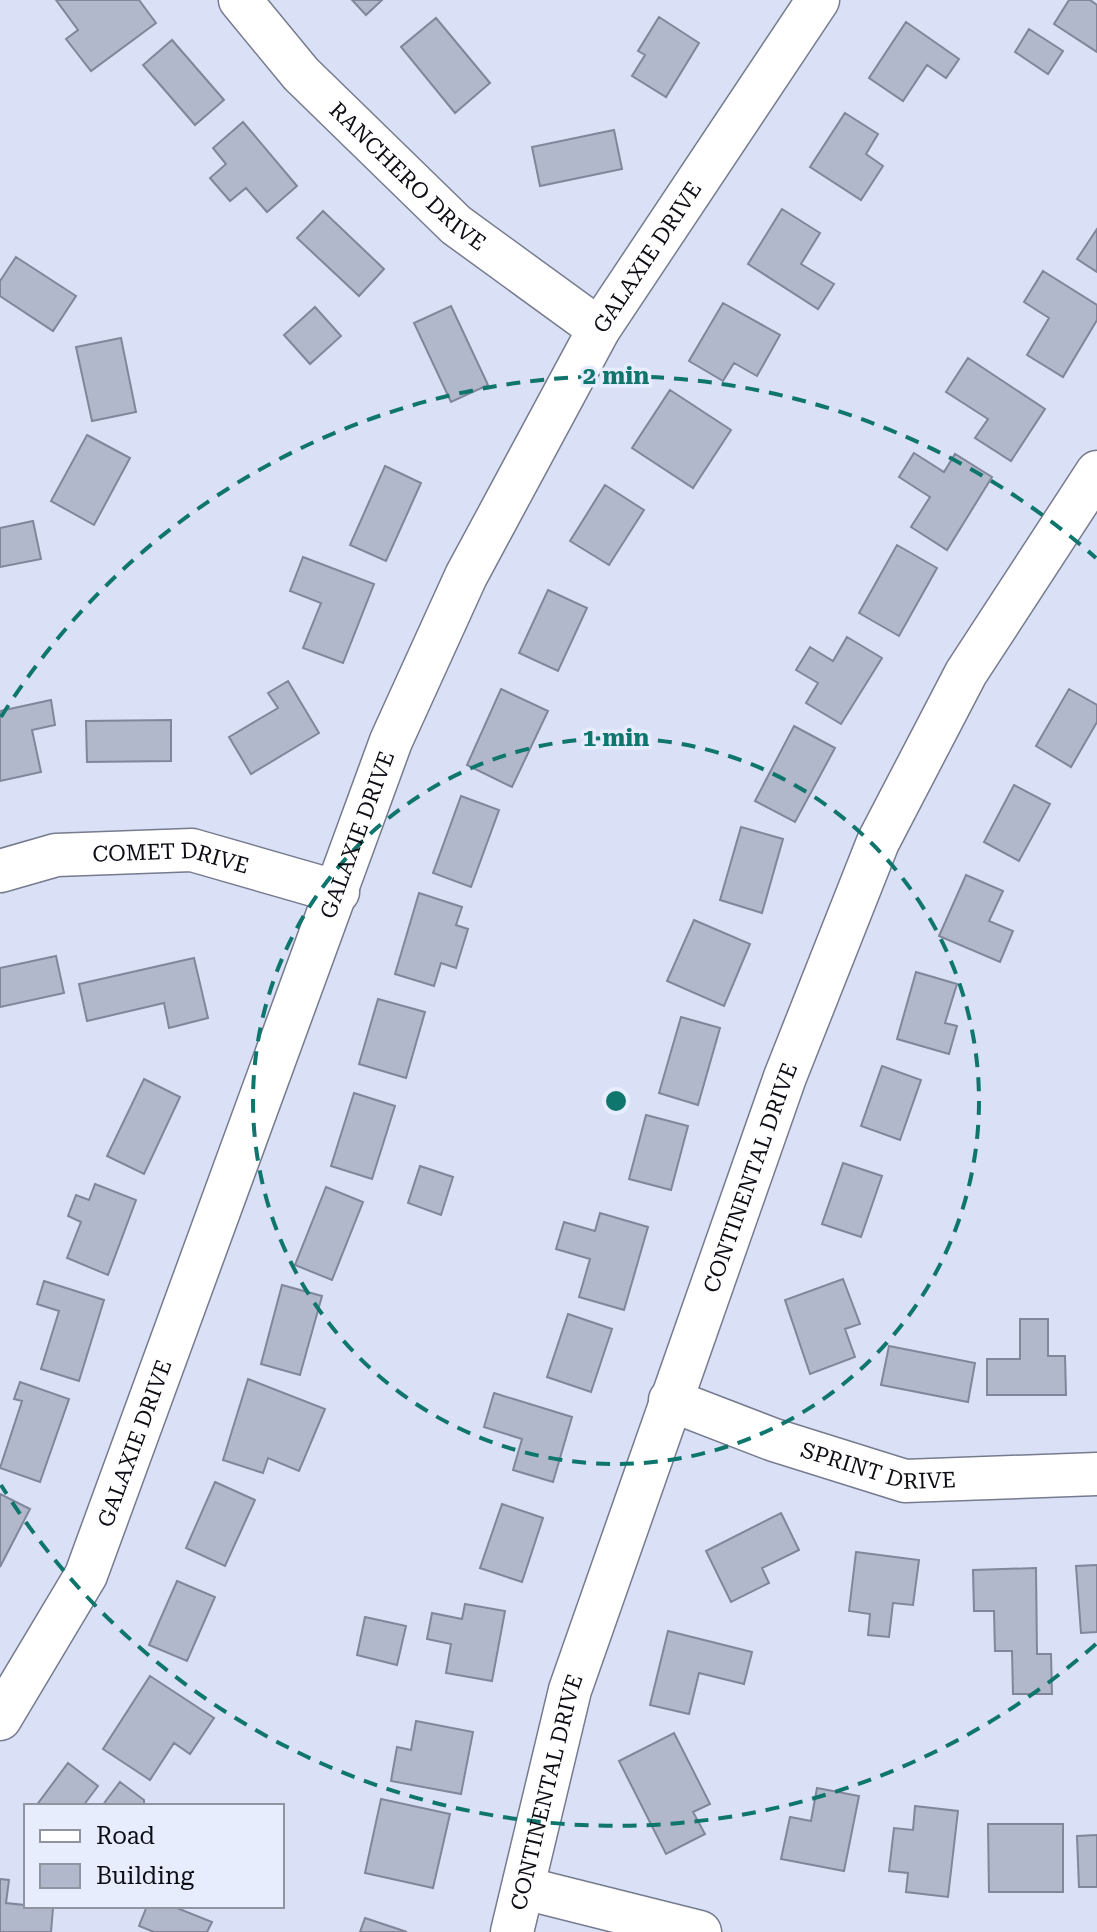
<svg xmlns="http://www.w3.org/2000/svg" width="1097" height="1932" viewBox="0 0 1097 1932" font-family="'Roboto Serif',serif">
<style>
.building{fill:#b2b8cc;stroke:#81869a;stroke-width:2}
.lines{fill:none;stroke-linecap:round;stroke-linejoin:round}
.minor-casing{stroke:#767b8e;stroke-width:45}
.minor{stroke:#fff;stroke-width:42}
.ring{fill:none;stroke:#0f766e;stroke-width:4;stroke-dasharray:14 10}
.labels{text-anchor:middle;stroke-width:7;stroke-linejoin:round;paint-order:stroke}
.street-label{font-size:22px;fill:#0d0e15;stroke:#e8edfe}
.centre{fill:#0f766e;stroke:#e8edfe;stroke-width:4}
.ring-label{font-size:24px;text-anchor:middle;font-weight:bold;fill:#0f766e;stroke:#e8edfe;stroke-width:7;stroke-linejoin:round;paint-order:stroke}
</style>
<rect width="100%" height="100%" fill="#dae0f5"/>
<!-- building -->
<path class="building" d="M56,0H139L156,23L91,71L66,39L78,30Z
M352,0H382L366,15Z
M1069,0H1090L1097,5V52L1054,24Z
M659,17L699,43L666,97L632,76L645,55L638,51Z
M436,18L490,83L455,113L401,47Z
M906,22L959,59L946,78L927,65L903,101L869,78Z
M1029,29L1063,51L1048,74L1015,52Z
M172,40L224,100L195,125L143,65Z
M845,113L878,134L866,154L883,166L861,200L810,167Z
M243,122L297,186L267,212L246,188L230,201L210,178L226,164L213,148Z
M614,130L622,169L540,186L532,147Z
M782,209L820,233L801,264L834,284L818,309L748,264Z
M323,211L384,269L359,296L297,238Z
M1097,229V272L1077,259Z
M16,257L76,296L53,331L0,296V281Z
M1043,271L1097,305V320L1063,377L1027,355L1049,318L1024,302Z
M723,303L780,335L757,376L734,363L723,381L689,361Z
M451,306L488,385L451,402L414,323Z
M315,307L341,336L310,364L284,335Z
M121,338L136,412L92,421L76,347Z
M968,358L1045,409L1011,461L975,438L988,419L946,392Z
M670,390L731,430L693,488L632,448Z
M87,435L130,458L94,525L51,501Z
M914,453L944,472L955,454L992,477L947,550L911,527L930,497L899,477Z
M385,466L421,483L386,561L350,545Z
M605,485L644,510L609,565L570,541Z
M33,521L41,559L0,567V528Z
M897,545L937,568L899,636L859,613Z
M303,557L374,584L343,663L303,648L321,603L290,591Z
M548,590L587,608L558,671L519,653Z
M847,637L882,658L841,724L806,703L818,683L796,670L810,647L833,661Z
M288,681L319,733L251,774L229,737L278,708L268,693Z
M501,689L548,711L512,787L467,765Z
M1069,689L1097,705V722L1071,767L1036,746Z
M51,700L55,725L32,730L41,772L0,781V711Z
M171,720V761L87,762L86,721Z
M794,726L835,748L795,822L755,801Z
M1014,785L1050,804L1019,861L984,842Z
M461,796L499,810L471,887L433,873Z
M741,827L783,839L762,913L720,900Z
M966,875L1003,891L989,921L1013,931L1000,962L939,936Z
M419,893L462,907L456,925L468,929L456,968L441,963L434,986L395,974Z
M694,920L750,944L724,1006L667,981Z
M56,956L64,993L0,1007V968Z
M194,958L208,1018L169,1028L164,1003L87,1021L79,984Z
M916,972L957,984L945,1023L957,1026L949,1054L897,1039Z
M378,999L425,1012L406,1078L359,1064Z
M681,1017L720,1028L698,1105L659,1093Z
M882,1066L921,1080L900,1140L861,1126Z
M144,1079L180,1097L144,1174L107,1156Z
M354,1093L395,1106L372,1179L331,1166Z
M646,1115L688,1126L671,1190L629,1179Z
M843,1163L882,1176L861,1237L822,1224Z
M420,1166L453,1177L441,1215L408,1203Z
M95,1184L136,1200L108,1275L67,1258L81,1222L68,1216L76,1195L89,1200Z
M326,1187L363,1202L332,1280L295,1265Z
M600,1213L648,1227L624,1310L579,1297L590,1259L556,1249L564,1222L595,1231Z
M843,1279L860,1324L845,1329L855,1357L810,1374L785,1300Z
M44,1281L104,1300L79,1381L41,1369L59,1311L37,1304Z
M282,1285L322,1296L300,1375L261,1364Z
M568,1314L612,1329L591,1392L547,1377Z
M1020,1319H1048V1356H1065L1066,1395H987V1359H1020Z
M889,1346L975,1363L968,1402L881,1385Z
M248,1379L325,1409L299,1471L268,1458L263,1473L223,1460Z
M20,1382L69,1399L40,1482L0,1468L22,1401L14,1399Z
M494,1393L572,1417L553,1482L513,1470L522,1439L484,1427Z
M215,1482L255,1500L225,1566L186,1548Z
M0,1494L30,1509L0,1567Z
M502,1504L543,1518L522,1582L480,1568Z
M781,1513L799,1550L762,1568L769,1583L731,1602L706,1551Z
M856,1552L919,1560L913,1605L893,1603L889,1637L868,1635L870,1614L849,1611Z
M1097,1565V1632L1081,1633L1076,1566Z
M1036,1568L1037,1654H1051L1052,1694H1013L1012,1651H995L994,1611H974L973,1570Z
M177,1581L215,1597L187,1661L149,1645Z
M465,1604L505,1611L492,1681L446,1673L451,1644L427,1639L432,1613L462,1619Z
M365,1617L406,1626L397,1665L357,1655Z
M668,1631L752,1652L744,1684L699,1673L689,1714L650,1705Z
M150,1676L214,1718L190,1754L174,1743L150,1780L103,1749Z
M416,1721L473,1732L461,1794L391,1781L397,1747L411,1750Z
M674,1733L710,1804L693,1812L705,1834L666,1854L619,1761Z
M68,1763L98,1786L83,1806H36Z
M120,1782L144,1800V1806H102Z
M817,1788L859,1796L844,1871L781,1859L790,1817L811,1821Z
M381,1799L450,1814L433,1888L365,1873Z
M915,1806L958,1811L948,1897L906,1892L908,1873L889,1871L894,1828L913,1830Z
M988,1824H1063V1892H989Z
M1097,1835V1887H1079L1077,1836Z
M0,1879L9,1880L6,1903L53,1908L51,1932H0Z
M147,1906H172L212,1922L207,1932H154L139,1926Z
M365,1918L407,1932H360Z"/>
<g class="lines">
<defs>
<g id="minor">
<path id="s1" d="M240,0L301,74L456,225L599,329"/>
<path id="s2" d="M0,871L56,855L192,850L338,892"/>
<path id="s3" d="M670,1400L774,1440L905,1481L1097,1474"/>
<path id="s4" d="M0,1719L86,1575L391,741L466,576L599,329L818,0"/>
<path d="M524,1888L700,1932"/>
<path id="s5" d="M512,1932L570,1690L785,1077L878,842L966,673L1097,472"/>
</g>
</defs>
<!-- minor casing -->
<use href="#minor" class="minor-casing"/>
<!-- minor -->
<use href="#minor" class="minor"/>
</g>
<!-- distance rings -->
<g class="ring">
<circle cx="616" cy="1101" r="363"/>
<path d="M1096 1644A725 725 0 0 1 1 1485M1 717A725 725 0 0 1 1096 558"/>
</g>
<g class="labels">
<!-- street labels -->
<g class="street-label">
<text dy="8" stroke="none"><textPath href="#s1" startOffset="244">RANCHERO DRIVE</textPath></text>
<text dy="8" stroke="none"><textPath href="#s4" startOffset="1604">GALAXIE DRIVE</textPath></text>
<text dy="8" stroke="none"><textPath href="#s4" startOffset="956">GALAXIE DRIVE</textPath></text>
<text dy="8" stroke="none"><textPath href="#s2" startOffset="174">COMET DRIVE</textPath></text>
<text dy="8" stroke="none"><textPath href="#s5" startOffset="792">CONTINENTAL DRIVE</textPath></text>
<text dy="8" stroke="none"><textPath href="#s4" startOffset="308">GALAXIE DRIVE</textPath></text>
<text dy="8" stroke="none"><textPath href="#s3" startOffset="220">SPRINT DRIVE</textPath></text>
<text dy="8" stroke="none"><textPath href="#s5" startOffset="144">CONTINENTAL DRIVE</textPath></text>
</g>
</g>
<circle cx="616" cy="1101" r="12" class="centre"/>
<g class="ring-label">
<text x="616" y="384">2 min</text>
<text x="616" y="746">1 min</text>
</g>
<!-- legend -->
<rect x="24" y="1804" width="260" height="104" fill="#e8edfe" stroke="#9094a1" stroke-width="2"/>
<rect x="40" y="1830" width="40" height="12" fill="#ffffff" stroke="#9094a1" stroke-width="2"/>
<text x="96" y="1844" font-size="24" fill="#0d0e15">Road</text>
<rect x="40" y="1864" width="40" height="24" fill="#b2b8cc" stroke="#9094a1" stroke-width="2"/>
<text x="96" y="1884" font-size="24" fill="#0d0e15">Building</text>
</svg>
